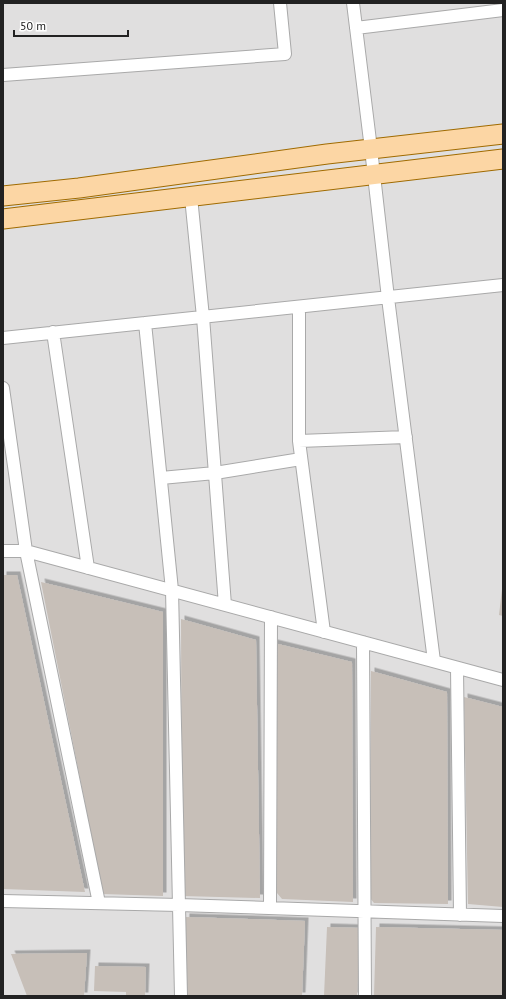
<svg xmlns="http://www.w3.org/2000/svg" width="506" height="999" viewBox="0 0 506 999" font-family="'PT Sans',sans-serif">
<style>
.residential{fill:#e0dfdf}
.building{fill:#c7bfb8;filter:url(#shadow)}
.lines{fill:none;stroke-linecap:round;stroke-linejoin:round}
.street-casing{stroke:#a9a9a9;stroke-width:14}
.primary-casing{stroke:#a06b00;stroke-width:21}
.street{stroke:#fff;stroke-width:12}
.primary{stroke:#fcd6a4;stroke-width:19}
</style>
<defs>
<filter id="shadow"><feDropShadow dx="3.5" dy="-3.5" stdDeviation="0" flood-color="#0004"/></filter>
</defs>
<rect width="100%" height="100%" fill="#f2efe9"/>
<!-- residential -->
<path class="residential" d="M3,3H503V996H3Z"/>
<!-- building -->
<path class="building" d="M3,575H17L85,892L3,889Z
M41,582L163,612V896L103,894Z
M502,589H503V616L499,615Z
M181,619L256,640L260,898L182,896Z
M274,643L352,662L353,902L282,899L277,893Z
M371,671L447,692L448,904L374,903L370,898Z
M464,697L503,707V907L468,904Z
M186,917L305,921L302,996H183Z
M327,927L360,928L357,996H324Z
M376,927L503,930V996H374Z
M87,953L84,996H27L11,954Z
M95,966L146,967L145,996H126V992L94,991Z"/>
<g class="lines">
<defs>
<path id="street" d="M353,3L371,149L388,298L434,661
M356,28L503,10
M3,75L285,54L280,3
M191,197L203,317L225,605
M299,307V441L324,632
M145,323L172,590L181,996
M53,332L88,568
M3,338L503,285
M3,388L26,551L99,903
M299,441L406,437
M161,478L215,473L301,459
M3,551H26L503,680
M363,642L365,996
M457,668L460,915
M3,901L179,905L503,916
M270,908L271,617"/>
<path id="primary" d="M3,196L79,188L327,154L503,134
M3,219L503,159"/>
</defs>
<!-- street casing -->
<use href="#street" class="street-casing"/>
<!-- primary casing -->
<use href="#primary" class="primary-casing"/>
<!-- street -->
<use href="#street" class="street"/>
<!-- primary -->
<use href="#primary" class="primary"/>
</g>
<!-- border -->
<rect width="506" height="999" fill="none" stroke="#222222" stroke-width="8"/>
<!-- scale -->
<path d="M14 30v6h114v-6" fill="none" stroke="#222222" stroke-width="2"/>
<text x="20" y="30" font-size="12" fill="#222222" stroke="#ffffff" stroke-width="3" paint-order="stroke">50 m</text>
</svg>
